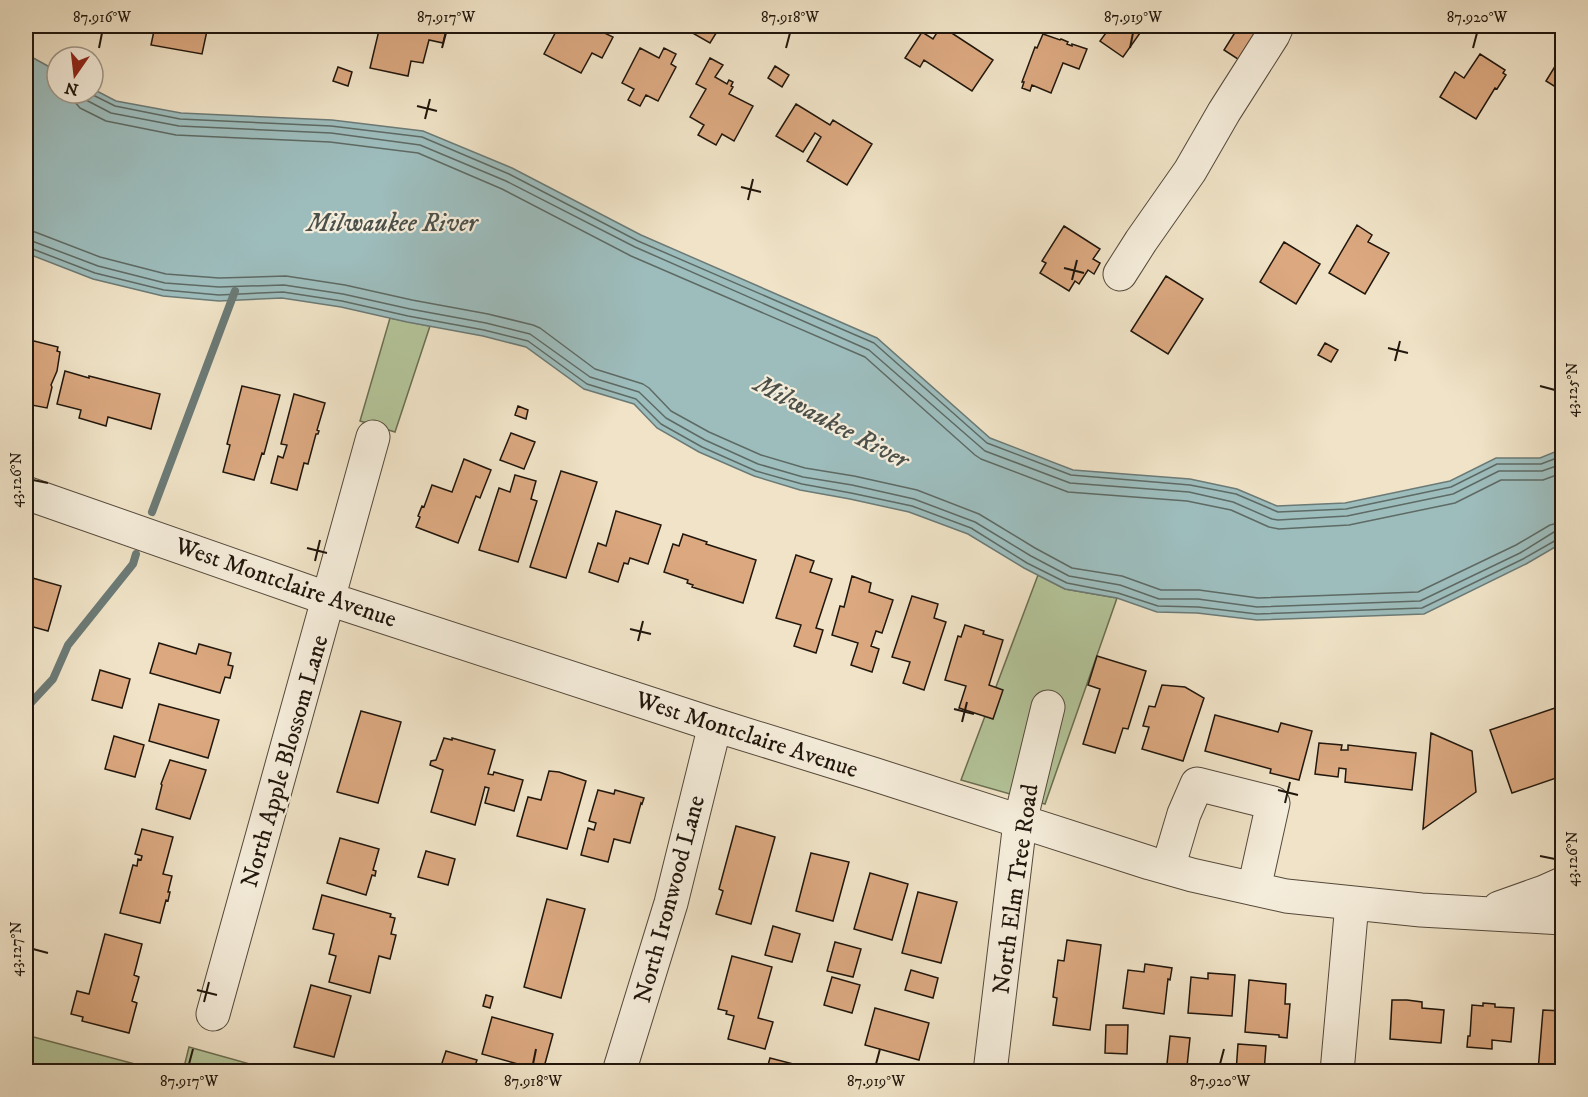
<svg xmlns="http://www.w3.org/2000/svg" width="1588" height="1097" viewBox="0 0 1588 1097" font-family="'IM FELL DW Pica',serif">
<style>
.green{fill:#b4c59a;stroke:#6a6e53;stroke-width:1.5}
.water{fill:#9dbdbd;stroke:#6b7a76;stroke-width:1.5}
.lines{fill:none;stroke-linecap:round;stroke-linejoin:round}
.shore{stroke:#5e6a64;stroke-width:1.5}
.stream{stroke:#6b7a76;stroke-width:8}
.building{fill:#dba880;stroke:#20160c;stroke-width:1.5}
.minor-casing{stroke:#54493b;stroke-width:35}
.minor{stroke:#f5eddb;stroke-width:33}
.ticks{fill:none;stroke:#20160c;stroke-width:2}
.labels{text-anchor:middle;stroke-width:4.5;stroke-linejoin:round;paint-order:stroke}
.street-label{font-size:24px;fill:#20160c;stroke:#f5eddb}
.water-label{font-size:26px;font-style:italic;fill:#4c504a;stroke:#f5eddb}
.neatline{fill:none;stroke:#20160c;stroke-width:2}
.ticks-label{font-size:15px;text-anchor:middle;fill:#20160c}
</style>
<rect width="100%" height="100%" fill="#f0e3c7"/>
<filter id="stains"><feTurbulence type="fractalNoise" baseFrequency=".00333" numOctaves="4"/><feColorMatrix values="0 0 0 0 .2 0 0 0 0 .09 0 0 0 0 .02 0 0 0 .5 -.17"/></filter>
<radialGradient id="worn" r=".72"><stop offset=".6" stop-color="#630" stop-opacity="0"/><stop offset="1" stop-color="#630" stop-opacity=".3"/></radialGradient>
<!-- green -->
<path class="green" d="M390,318L430,326L395,432L360,421Z
M1038,575L1065,589L1117,598L1045,804L961,780Z
M26,1035L161,1071H26Z
M189,1047L275,1071H183Z"/>
<!-- water -->
<path class="water" d="M26,54L57,71V93H93V89L116,101L181,113L332,120L423,131L512,168L641,235L877,338L990,438L1073,470L1190,479L1237,489L1277,506L1345,503L1450,481L1496,458H1540L1562,449V543L1526,564L1424,614L1257,620L1197,613L1157,612L1117,598L1065,589L1024,568L968,534L909,512L850,499L800,490L754,476L699,452L657,428L634,404L584,389L526,347L483,336L407,322L341,307L282,298L219,301L163,296L93,279L26,253Z"/>
<g class="lines">
<!-- shore -->
<path class="shore" d="M71,93L74,101L80,108L106,121L176,135L330,142L418,153L502,189L631,256L865,357L975,455L981,459L1068,492L1187,501L1231,510L1269,527L1279,529L1349,525L1455,503L1501,480H1543L1562,473
M80,93L86,100L111,113L179,126L331,133L420,145L506,181L635,247L869,350L985,451L1070,483L1189,492L1233,502L1272,519L1278,520L1347,516L1453,494L1499,471H1542L1562,464
M89,93L115,106L180,119L331,126L422,137L509,174L638,241L874,343L987,443L1071,475L1190,485L1236,494L1278,512L1346,509L1451,487L1497,464H1541L1562,456
M26,231L35,232L100,257L166,274L219,278L286,276L345,285L412,300L488,314L533,325L540,328L595,369L643,384L649,388L671,411L709,432L761,455L805,468L854,476L917,490L979,514L1035,548L1072,568L1122,576L1161,590H1199L1258,598L1418,592L1516,545L1550,525L1562,522
M26,240L32,241L98,266L165,283L219,287L284,285L343,294L410,309L486,323L530,334L590,377L639,392L666,418L705,440L758,464L803,477L852,485L914,499L975,522L1031,556L1069,576L1120,585L1159,599H1198L1257,607L1420,601L1520,553L1554,532L1562,531
M26,248H30L95,273L164,290L219,295L283,292L342,301L408,316L484,330L528,341L587,384L636,399L661,424L702,447L756,471L802,484L851,493L912,506L971,528L1027,563L1067,583L1118,593L1158,606L1198,607L1257,614L1422,608L1523,559L1558,539L1562,538"/>
<!-- stream -->
<path class="stream" d="M152,512L235,291
M26,708L53,679L68,645L133,564L136,554"/>
</g>
<!-- building -->
<path class="building" d="M155,26H208L202,54L151,45Z
M380,26L391,28L392,26H447L443,43L429,40L423,63L411,61L408,76L370,68Z
M559,26H590L613,37L602,58L592,53L581,73L544,54Z
M692,26H710L718,30L710,43L689,31Z
M941,26L993,60L972,91L924,60L920,67L905,58L922,32L933,39Z
M1111,26H1145L1123,57L1100,41Z
M1239,26H1243L1263,39L1247,65L1224,50Z
M1043,34L1060,40L1061,39L1068,42L1067,44L1072,46V44L1087,49L1079,69L1063,63L1051,93L1032,85L1030,91L1022,88L1024,82H1022L1035,47L1037,48Z
M640,48L659,58L664,48L676,54L671,64L676,67L658,101L646,95L640,106L628,100L634,89L622,83Z
M1480,54L1505,70L1503,73L1506,75L1497,89L1495,88L1476,119L1440,97L1455,72L1464,78Z
M1562,55V91L1546,81Z
M710,58L723,65L715,77L727,84L729,80L733,82L731,86L733,87L729,94L753,106L734,141L722,134L716,145L698,135L704,125L690,117L706,89L696,84Z
M775,66L789,75L782,87L768,78Z
M338,67L352,72L348,86L333,81Z
M796,104L830,125L833,120L872,144L847,185L807,161L821,137L815,133L803,152L776,136Z
M1357,225L1372,235L1368,242L1389,253L1365,294L1329,273Z
M1064,226L1100,249L1093,259L1100,263L1094,274L1088,270L1079,284L1075,281L1069,291L1040,273L1046,263L1042,261Z
M1284,242L1320,264L1296,304L1260,282Z
M1166,276L1203,299L1168,354L1131,331Z
M26,339L58,347L57,351L60,352L57,371L51,385L52,387L47,408L26,404Z
M1325,343L1338,350L1331,362L1318,355Z
M65,371L89,378V376L160,394L151,429L108,417L106,426L79,418L81,410L57,404Z
M242,386L280,395L264,454L262,453L254,480L223,472L230,445L227,444Z
M294,394L325,403L317,430L319,431L318,434H316L308,464L304,463L297,490L271,483L278,456L283,458L287,445L281,444Z
M518,406L528,410L526,419L515,415Z
M511,433L535,442L524,469L500,460Z
M464,459L491,470L480,498L476,496L458,543L416,527L420,517L418,516L422,506L424,507L432,485L452,492Z
M561,471L597,482L566,578L530,567Z
M515,475L536,481L531,499L537,501L518,562L479,550L499,488L510,492Z
M616,511L661,525L648,564L630,558L628,564L624,563L618,582L589,572L598,543L606,546Z
M683,534L707,542L706,544L756,560L743,603L692,587L693,585L687,583L688,580L664,572L673,544L679,546Z
M796,555L814,561L810,572L832,579L816,628L823,630L816,653L794,646L801,625L776,618Z
M852,576L871,583L869,592L893,600L882,633L876,631L871,646L879,649L872,672L851,665L858,643L832,635L840,606L844,607Z
M29,577L61,586L48,631L26,625V580L28,581Z
M912,596L938,604L934,618L946,622L924,690L903,683L910,662L892,657Z
M965,625L984,631L983,634L1003,640L989,685L1003,690L993,719L959,708L966,686L945,680L958,636L961,637Z
M159,643L196,654L199,644L231,653L228,665L233,666L230,678L225,677L220,693L150,673Z
M1097,656L1146,671L1128,729L1123,728L1115,753L1083,744L1100,689L1088,685Z
M100,670L130,679L122,708L92,700Z
M1162,685L1185,687L1204,698L1183,761L1142,749L1149,727L1143,726L1149,706L1155,707Z
M159,704L219,720L208,758L149,741Z
M1555,708L1562,730V776L1512,793L1490,730Z
M361,711L401,722L378,803L337,792Z
M1215,715L1278,732L1281,723L1312,731L1299,780L1270,773L1271,769L1205,751Z
M1431,733L1472,751L1476,792L1423,829Z
M114,736L144,745L135,777L105,769Z
M444,738L452,740V738L495,750L488,774L493,775L494,772L523,780L514,811L485,803L489,788L485,787L475,825L431,812L443,770L430,765L431,761L436,760Z
M1319,743L1342,745L1341,750H1348V745L1416,753L1412,790L1345,782L1346,769L1339,768L1338,777L1315,774Z
M170,760L206,770L190,819L156,809L162,785L161,784Z
M549,771L559,772L586,781L567,849L517,836L528,797L541,800Z
M598,790L614,794L615,790L644,798L642,804L641,803L630,843L614,839L608,862L581,855L588,828L594,830L596,823L589,821Z
M736,826L775,837L751,924L716,914L723,891L719,889Z
M142,829L173,837L163,874L172,876L168,892H170L168,901L166,900L160,923L120,913L133,865L137,866L138,859L141,860L142,856L135,854Z
M340,838L379,849L373,870L376,871L375,876L372,875L366,895L327,883Z
M426,851L455,859L448,885L418,877Z
M811,853L849,862L833,921L796,911Z
M870,873L908,884L892,940L854,929Z
M918,892L957,902L941,963L902,953Z
M322,895L391,914L390,917L395,918L391,934L396,935L390,959L379,956L370,993L329,982L336,956L329,954L334,934L313,929Z
M547,899L585,909L561,998L524,987Z
M773,926L800,934L792,962L765,955Z
M105,934L142,944L134,975L139,977L132,1001L137,1003L129,1033L82,1021L83,1017L71,1014L77,991L89,994Z
M1067,940L1101,945L1090,1030L1053,1025L1057,998L1053,997L1058,960L1064,961Z
M835,942L861,949L853,977L827,971Z
M732,956L772,967L758,1018L773,1022L765,1049L728,1039L734,1016L726,1014L727,1011L718,1009Z
M1145,964L1172,968L1170,980L1168,979L1164,1014L1123,1008L1128,970L1144,972Z
M911,970L938,978L933,998L905,990Z
M1208,973L1235,975L1232,1016L1188,1013L1191,977L1208,979Z
M832,977L860,985L852,1013L824,1005Z
M1249,980L1286,984L1285,1004H1290L1287,1038L1279,1037V1035L1245,1032Z
M311,985L351,996L334,1057L294,1047Z
M486,995L493,997L490,1008L483,1006Z
M1392,1000H1407L1422,1002V1008L1444,1010L1441,1043L1390,1039Z
M1483,1003L1495,1004V1007L1514,1008L1511,1042L1492,1040V1049L1467,1047L1468,1036H1470L1472,1005L1483,1006Z
M875,1008L929,1023L919,1060L865,1045Z
M1543,1010L1562,1011V1072L1538,1071Z
M492,1017L553,1034L543,1071L482,1054Z
M1106,1025H1128L1127,1054L1105,1053Z
M1170,1036L1190,1038L1187,1066L1167,1064Z
M1238,1044L1266,1046L1264,1072H1236Z
M446,1051L477,1060L473,1072H439Z
M770,1058L805,1067L804,1072H766Z"/>
<g class="lines">
<defs>
<path id="minor" d="M1120,274L1141,241L1190,171L1224,112L1273,35L1277,26
M26,493L329,599L715,725L873,774L1150,863L1192,875L1286,896L1421,910L1562,918
M1168,868L1184,814L1197,784L1273,803L1254,889
M1499,908L1544,892L1562,884
M213,1014L373,437
M619,1072L671,903L715,725
M990,1072L1020,822L1048,707
M1337,1072L1352,903"/>
</defs>
<!-- minor casing -->
<use href="#minor" class="minor-casing"/>
<!-- minor -->
<use href="#minor" class="minor"/>
</g>
<!-- ticks -->
<path class="ticks" d="M99,48L102,33M442,48L446,33M786,48L790,33M1130,48L1133,33M1473,48L1477,33M417,106L437,111M425,119L430,99M741,187L761,192M748,200L753,179M1064,268L1084,273M1072,280L1077,260M1388,348L1408,353M1395,361L1400,341M1540,386L1555,390M33,480L48,483M307,548L327,553M315,561L320,540M630,629L651,634M638,641L643,621M954,709L974,714M962,722L967,702M1278,790L1298,795M1285,803L1290,782M1540,856L1555,859M33,949L48,953M197,990L217,995M204,1002L209,982M189,1064L193,1049M533,1064L536,1049M876,1064L880,1049M1220,1064L1224,1049"/>
<g class="labels">
<!-- street labels -->
<g class="street-label">
<text transform="translate(286 582) rotate(19)" y="8">West Montclaire Avenue</text>
<text transform="translate(747 734) rotate(18)" y="8">West Montclaire Avenue</text>
<text transform="translate(284 761) rotate(-74)" y="8">North Apple Blossom Lane</text>
<text transform="translate(1015 889) rotate(-82)" y="8">North Elm Tree Road</text>
<text transform="translate(669 899) rotate(-75)" y="8">North Ironwood Lane</text>
</g>
<!-- water labels -->
<g class="water-label">
<text x="392" y="231">Milwaukee River</text>
<text transform="translate(832 421) rotate(28)" y="9">Milwaukee River</text>
</g>
</g>
<!-- margin -->
<rect width="1588" height="1097" fill="none" stroke="#f0e3c7" stroke-width="66"/>
<!-- north arrow -->
<g transform="translate(75 75) rotate(194)"><circle r="28" fill="#f5eddb" stroke="#a09788" stroke-width="1.5"/>
<path d="M0-4.5L10 22L0 15L-10 22Z" fill="#8f2418"/>
<text y="-9" font-size="16" font-weight="bold" text-anchor="middle" fill="#20160c">N</text>
</g>
<rect x="33" y="33" width="1522" height="1031" class="neatline"/>
<g class="ticks-label">
<text x="102" y="22">87.916°W</text>
<text x="446" y="22">87.917°W</text>
<text x="790" y="22">87.918°W</text>
<text x="1133" y="22">87.919°W</text>
<text x="1477" y="22">87.920°W</text>
<text transform="translate(1572 390) rotate(-90)" y="5">43.125°N</text>
<text transform="translate(16 480) rotate(-90)" y="5">43.126°N</text>
<text transform="translate(1572 859) rotate(-90)" y="5">43.126°N</text>
<text transform="translate(16 949) rotate(-90)" y="5">43.127°N</text>
<text x="189" y="1086">87.917°W</text>
<text x="533" y="1086">87.918°W</text>
<text x="876" y="1086">87.919°W</text>
<text x="1220" y="1086">87.920°W</text>
</g>
<rect width="100%" height="100%" filter="url(#stains)"/>
<rect width="100%" height="100%" fill="url(#worn)"/>
</svg>
